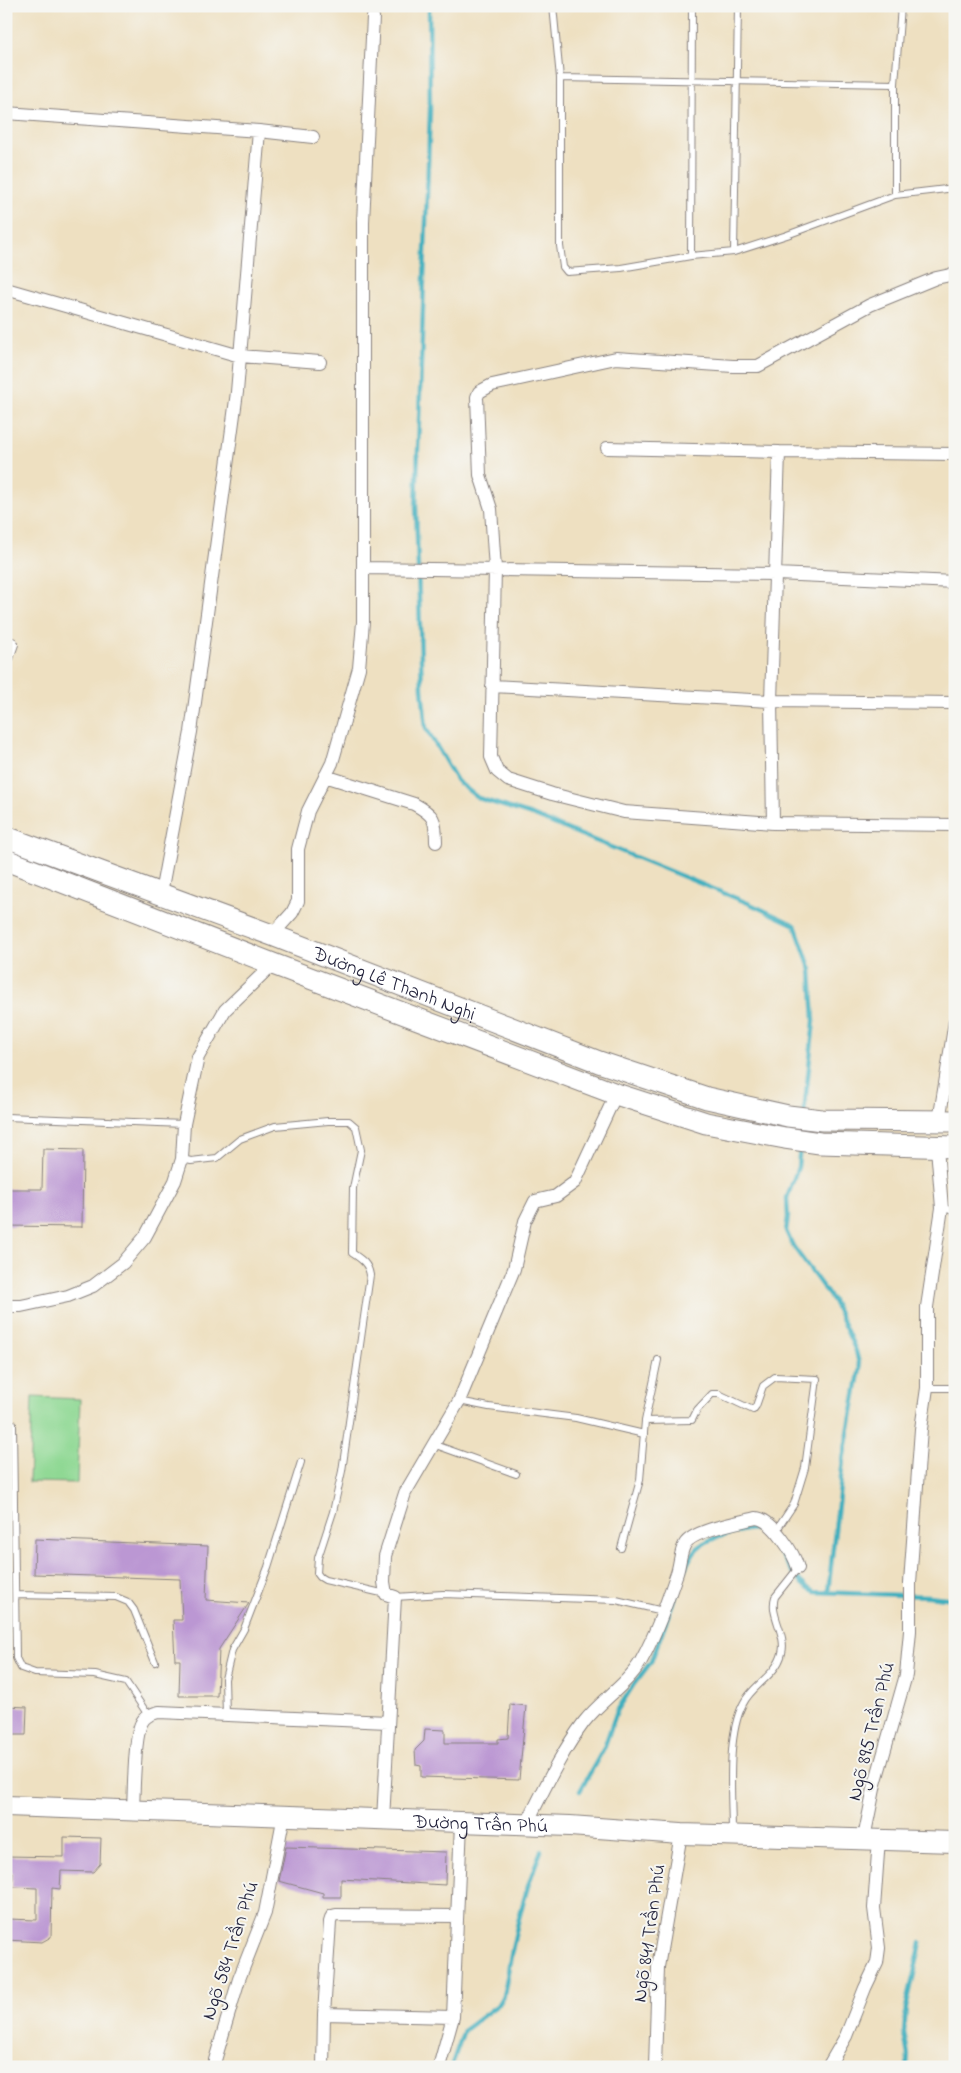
<svg xmlns="http://www.w3.org/2000/svg" width="961" height="2073" viewBox="0 0 961 2073" font-family="'Indie Flower',sans-serif">
<style>
.green{fill:#8ed893;stroke:#587d67}
.lines{fill:none;stroke-linecap:round;stroke-linejoin:round}
.stream{stroke:#41afbe;stroke-width:4.5}
.building{fill:#bb97d3}
.service-casing{stroke:#88817e;stroke-width:8}
.minor-casing{stroke:#88817e;stroke-width:14}
.primary-casing{stroke:#88817e;stroke-width:22}
.trunk-casing{stroke:#88817e;stroke-width:23}
.service{stroke:#fff;stroke-width:6}
.minor{stroke:#fff;stroke-width:12}
.primary{stroke:#fff;stroke-width:20}
.trunk{stroke:#fff;stroke-width:21}
.labels{text-anchor:middle;stroke-width:4;stroke-linejoin:round;paint-order:stroke}
.street-label{font-size:20px;fill:#22223b;stroke:#f6f6f2}
</style>
<rect width="100%" height="100%" fill="#f6f6f2"/>
<filter id="ink" filterUnits="userSpaceOnUse"><feTurbulence type="fractalNoise" baseFrequency=".02" numOctaves="2"/><feDisplacementMap in="SourceGraphic" scale="10" xChannelSelector="R" yChannelSelector="G"/><feConvolveMatrix kernelMatrix="1 2 1 2 8 2 1 2 1" color-interpolation-filters="sRGB"/></filter>
<filter id="wash" filterUnits="userSpaceOnUse"><feTurbulence type="fractalNoise" baseFrequency=".0096" numOctaves="4" result="noise"/><feDisplacementMap in="SourceGraphic" scale="20" xChannelSelector="R" yChannelSelector="G"/><feGaussianBlur stdDeviation="1.12" result="paint"/><feColorMatrix in="noise" values="0 0 0 0 0 0 0 0 0 0 0 0 0 0 0 0 0 1.4 0 .05"/><feComposite in="paint" operator="in"/></filter>
<g filter="url(#wash)">
<rect width="100%" height="100%" fill="#eee0c1"/>
<!-- green -->
<path class="green" d="M32,1397L80,1399L77,1483L29,1482Z"/>
<g class="lines">
<!-- stream -->
<path class="stream" d="M429,6L430,110L416,506L422,689L426,728L457,781L478,798L532,815L748,903L795,925L811,970L814,1021L804,1113
M800,1145L798,1167L787,1198L788,1217L786,1231L793,1246L833,1301L856,1351L860,1368L843,1460L828,1592
M682,1575C693,1550 698,1542 725,1535C736,1533 749,1527 760,1530C777,1534 788,1582 815,1592L928,1596L955,1599
M580,1791L604,1748L617,1711L634,1684L651,1662L678,1589
M451,2067L464,2030L499,2004L504,1996C512,1946 521,1898 541,1851
M907,2067L908,2055L904,2033L906,2008L921,1943"/>
</g>
<g id="blocks">
<!-- building -->
<path class="building" d="M43,1149L83,1150L82,1227L6,1226V1189H42Z
M35,1539L208,1546L206,1600L249,1603L219,1649L217,1696H179L180,1660H175L173,1620H182L180,1579L34,1574Z
M510,1704L526,1706L519,1780L421,1777V1766L416,1765L415,1750L424,1741L425,1729L445,1730V1743H498V1739L508,1738Z
M6,1706L27,1707L26,1735H11V1729H6Z
M64,1837L101,1838L100,1864L93,1872L61,1871L60,1889L52,1888L51,1937L42,1942L6,1940L7,1919L37,1920V1888L12,1887L13,1872H6V1856L64,1857Z
M286,1847L446,1852L445,1885L341,1879V1897H323V1893L279,1881Z"/>
</g>
</g>
<g filter="url(#ink)">
<use href="#blocks" fill-opacity="0" stroke="#88817e" stroke-width="1"/>
<g class="lines">
<defs>
<path id="service" d="M553,6L560,78V246L563,267L567,272L621,268L691,256L734,252L787,235L895,195L955,188
M560,78L895,84
M895,195V84L901,6
M734,252L738,6
M691,256L692,6
M6,1117L184,1124
M182,1159L191,1161L217,1158L240,1139L275,1126L328,1121H349L356,1127L361,1150L353,1188L352,1253C361,1259 368,1263 370,1275L342,1471L333,1512L318,1558L317,1573L320,1577L325,1580L386,1594
M942,1208L955,1211
M927,1388H955
M459,1401L489,1407L576,1418L644,1434
M645,1421L692,1420L697,1410L712,1394H719L753,1410L756,1406L763,1386L775,1377L817,1379L805,1468L794,1504L776,1531
M13,1424L16,1658L21,1668L35,1673L95,1675L126,1682L148,1715
M433,1444L516,1474
M621,1548L640,1480L645,1421L658,1360
M16,1595L116,1597L128,1602L134,1610L155,1662
M395,1597L443,1594L616,1600L663,1611
M226,1715L225,1679L232,1650L244,1629L268,1567L301,1462
M732,1834C732,1797 726,1737 743,1704C752,1685 777,1675 782,1653C787,1634 769,1615 775,1597L798,1568"/>
<path id="minor" d="M6,113L259,131L313,137
M955,274L936,278L870,305L758,366H733L616,358L492,385L479,392L477,397L480,475L491,509L495,569L491,757L497,771L508,780L552,794L624,812L773,823L955,825
M6,289L240,356L320,362
M607,448L779,452L955,454
M363,568L776,574L955,582
M6,661L12,644
M492,686L771,701L955,703
M325,776L414,804C434,815 436,819 436,842
M773,823L771,701L779,452
M161,893L191,732L237,392L259,131
M272,935L292,913L298,901V849L308,811L332,763L359,668L363,622V222L373,17
M939,1121L955,1021
M6,1306H21L68,1296L93,1286L123,1263L145,1237L175,1181L182,1159L184,1124L198,1057L225,1010L273,964
M133,1810C134,1791 134,1740 141,1724C144,1716 151,1714 159,1712L388,1722
M383,1820L395,1597L386,1594L384,1582L385,1556L405,1493L459,1401L514,1269L525,1221L535,1201L556,1196L575,1182L616,1094
M526,1825C544,1790 560,1754 584,1722C601,1700 627,1685 641,1661C656,1634 667,1602 677,1573C680,1564 680,1552 685,1544C693,1530 740,1522 756,1518C772,1519 794,1553 798,1568
M864,1838L875,1784L906,1675L910,1631V1583L921,1429L927,1388V1307L942,1208L937,1148
M324,2014L453,2017
M213,2067L239,1979L265,1913L284,1815
M323,2067L324,2014L330,1922L332,1916L336,1915L457,1916
M439,2067L453,2017L461,1823
M655,2067L658,1967L681,1834
M828,2067L846,2036L865,1988L877,1963L879,1948L874,1908L879,1839"/>
<g id="primary">
<path id="s1" d="M6,1806L570,1826L681,1834L955,1842"/>
</g>
<g id="trunk">
<path id="s2" d="M6,837L272,935L599,1062L707,1098L788,1116L822,1120L955,1121"/>
<path d="M6,860L273,964L616,1094L706,1123L785,1138L820,1143L955,1147"/>
</g>
</defs>
<!-- service casing -->
<use href="#service" class="service-casing"/>
<!-- minor casing -->
<use href="#minor" class="minor-casing"/>
<!-- primary casing -->
<use href="#primary" class="primary-casing"/>
<!-- trunk casing -->
<use href="#trunk" class="trunk-casing"/>
<!-- service -->
<use href="#service" class="service"/>
<!-- minor -->
<use href="#minor" class="minor"/>
<!-- primary -->
<use href="#primary" class="primary"/>
<!-- trunk -->
<use href="#trunk" class="trunk"/>
</g>
</g>
<g class="labels">
<!-- street labels -->
<g class="street-label">
<text dy="7" stroke="none"><textPath href="#s2" startOffset="415">Đường Lê Thanh Nghị</textPath></text>
<text transform="translate(870 1731) rotate(-76)" y="7">Ngõ 895 Trần Phú</text>
<text dy="7" stroke="none"><textPath href="#s1" startOffset="475">Đường Trần Phú</textPath></text>
<text transform="translate(648 1933) rotate(-82)" y="7">Ngõ 841 Trần Phú</text>
<text transform="translate(229 1950) rotate(-72)" y="7">Ngõ 584 Trần Phú</text>
</g>
</g>
<!-- margin -->
<rect width="961" height="2073" fill="none" stroke="#f6f6f2" stroke-width="25"/>
</svg>
